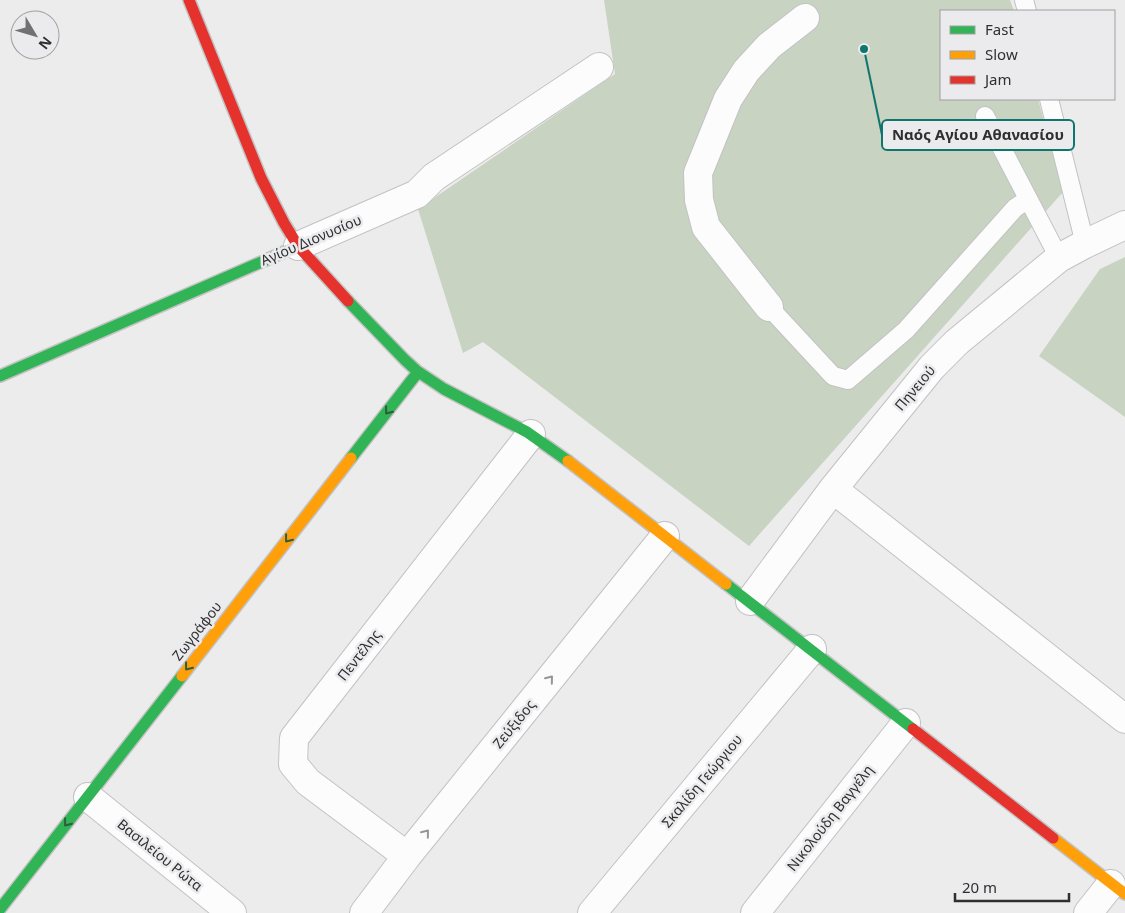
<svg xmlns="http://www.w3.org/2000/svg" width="1125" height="913" viewBox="0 0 1125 913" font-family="'Noto Sans',sans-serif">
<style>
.green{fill:#c8d3c2}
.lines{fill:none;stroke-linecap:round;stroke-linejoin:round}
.lane-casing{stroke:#c2c2c3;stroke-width:20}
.street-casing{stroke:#c2c2c3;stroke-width:30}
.fast-casing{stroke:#c2c2c3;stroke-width:14}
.slow-casing{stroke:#c2c2c3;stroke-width:14}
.jam-casing{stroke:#c2c2c3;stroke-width:14}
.lane{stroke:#fcfcfc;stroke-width:18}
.street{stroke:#fcfcfc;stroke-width:28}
.fast{stroke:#30b455;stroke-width:11}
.slow{stroke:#ff9f0a;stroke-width:11}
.jam{stroke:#e5322d;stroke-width:11}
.oneway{stroke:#2f5e3d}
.oneway2{stroke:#969696}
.labels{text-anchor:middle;stroke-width:5;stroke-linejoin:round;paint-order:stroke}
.street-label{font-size:14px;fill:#2f2f30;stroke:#ebebee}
.leader{fill:none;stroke:#0f766e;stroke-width:2}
.callout-dot{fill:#0f766e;stroke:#ebebee;stroke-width:2}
.callout{fill:#ebebee;stroke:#0f766e;stroke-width:2}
.callout-label{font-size:15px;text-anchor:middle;font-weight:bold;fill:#2f2f30}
</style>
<rect width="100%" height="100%" fill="#ececed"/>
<!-- green -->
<path class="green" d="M604,0H1010L1014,11H941V99H1038L1063,192L749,546L483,342L463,353L418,209L615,74Z
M1125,257V417L1039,356L1100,269Z"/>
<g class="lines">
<defs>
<path id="lane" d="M1024,0L1027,11
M1049,99L1085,244
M985,116L1059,258
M769,307L833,376L848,380L906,330L1015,208L1028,199"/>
<path id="street" d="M298,246L417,194L434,177L599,67
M769,307L706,227L699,200L698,173L728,99L746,71L769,46L805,18
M833,489L1125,719
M750,601L833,489L932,367L957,342L1059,258L1085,244L1125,225
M88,797L232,913
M407,856L308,782L293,764L294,738L531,434
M364,913L407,856L665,536
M592,913L812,649
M755,913L906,723
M1088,913L1111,884"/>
<path id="fast" d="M348,301L405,360L417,371L444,389L527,432L568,461
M0,376L298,246
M351,458L418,372
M726,584L913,729
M0,909L182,676"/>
<path id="slow" d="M568,461L726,584
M182,676L351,458
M1053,838L1125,894"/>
<path id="jam" d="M189,0L261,178L284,223L298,246L348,301
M913,729L1053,838"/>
</defs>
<!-- lane casing -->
<use href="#lane" class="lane-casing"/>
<!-- street casing -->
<use href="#street" class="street-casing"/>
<!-- fast casing -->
<use href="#fast" class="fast-casing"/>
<!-- slow casing -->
<use href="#slow" class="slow-casing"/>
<!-- jam casing -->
<use href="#jam" class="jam-casing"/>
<!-- lane -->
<use href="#lane" class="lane"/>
<!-- street -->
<use href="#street" class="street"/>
<!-- fast -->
<use href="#fast" class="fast"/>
<!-- slow -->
<use href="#slow" class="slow"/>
<!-- jam -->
<use href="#jam" class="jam"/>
</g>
<!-- one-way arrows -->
<defs><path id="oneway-chevron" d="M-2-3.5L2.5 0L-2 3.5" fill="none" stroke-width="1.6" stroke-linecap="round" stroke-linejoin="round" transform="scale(1.25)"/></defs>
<g class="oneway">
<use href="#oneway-chevron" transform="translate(388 411) rotate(128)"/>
<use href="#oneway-chevron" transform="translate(288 539) rotate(128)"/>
<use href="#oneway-chevron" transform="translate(188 667) rotate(128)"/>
<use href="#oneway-chevron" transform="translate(67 823) rotate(128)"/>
</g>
<g class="oneway2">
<use href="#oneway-chevron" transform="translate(550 679) rotate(-51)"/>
<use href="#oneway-chevron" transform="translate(426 833) rotate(-51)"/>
</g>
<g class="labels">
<!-- street labels -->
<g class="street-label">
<text transform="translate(311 240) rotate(-23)" y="5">Αγίου Διονυσίου</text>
<text transform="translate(915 388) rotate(-50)" y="5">Πηνειού</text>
<text transform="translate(197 631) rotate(-52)" y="5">Ζωγράφου</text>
<text transform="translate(359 655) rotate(-52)" y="5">Πεντέλης</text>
<text transform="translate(514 724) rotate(-51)" y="5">Ζεύξιδος</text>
<text transform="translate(702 781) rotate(-50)" y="5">Σκαλίδη Γεώργιου</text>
<text transform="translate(830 818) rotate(-52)" y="5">Νικολούδη Βαγγέλη</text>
<text transform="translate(160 855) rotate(39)" y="5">Βασιλείου Ρώτα</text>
</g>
</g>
<!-- callouts -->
<path class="leader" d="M864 49L882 135"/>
<circle class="callout-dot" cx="864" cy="49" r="5"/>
<rect class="callout" x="882" y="120" width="192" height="30" rx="5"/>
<g class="callout-label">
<text x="978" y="140">Ναός Αγίου Αθανασίου</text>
</g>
<!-- legend -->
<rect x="940" y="10" width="175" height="90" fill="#ebebee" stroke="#a0a0a2"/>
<rect x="950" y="26" width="25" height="8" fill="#30b455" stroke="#a0a0a2"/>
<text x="985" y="35" font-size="15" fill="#2f2f30">Fast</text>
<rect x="950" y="51" width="25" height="8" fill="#ff9f0a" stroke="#a0a0a2"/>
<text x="985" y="60" font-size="15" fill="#2f2f30">Slow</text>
<rect x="950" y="76" width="25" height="8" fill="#e5322d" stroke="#a0a0a2"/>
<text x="985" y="85" font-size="15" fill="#2f2f30">Jam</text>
<!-- north arrow -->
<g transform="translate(35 35) rotate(128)"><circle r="24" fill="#ebebee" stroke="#a0a0a2"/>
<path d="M0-4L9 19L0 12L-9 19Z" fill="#717172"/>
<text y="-8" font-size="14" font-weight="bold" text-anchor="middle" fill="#2f2f30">N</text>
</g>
<!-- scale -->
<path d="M955 893v8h114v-8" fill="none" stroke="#2f2f30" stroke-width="2.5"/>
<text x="962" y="893" font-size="15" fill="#2f2f30" stroke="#ebebee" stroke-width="4" paint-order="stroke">20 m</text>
</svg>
